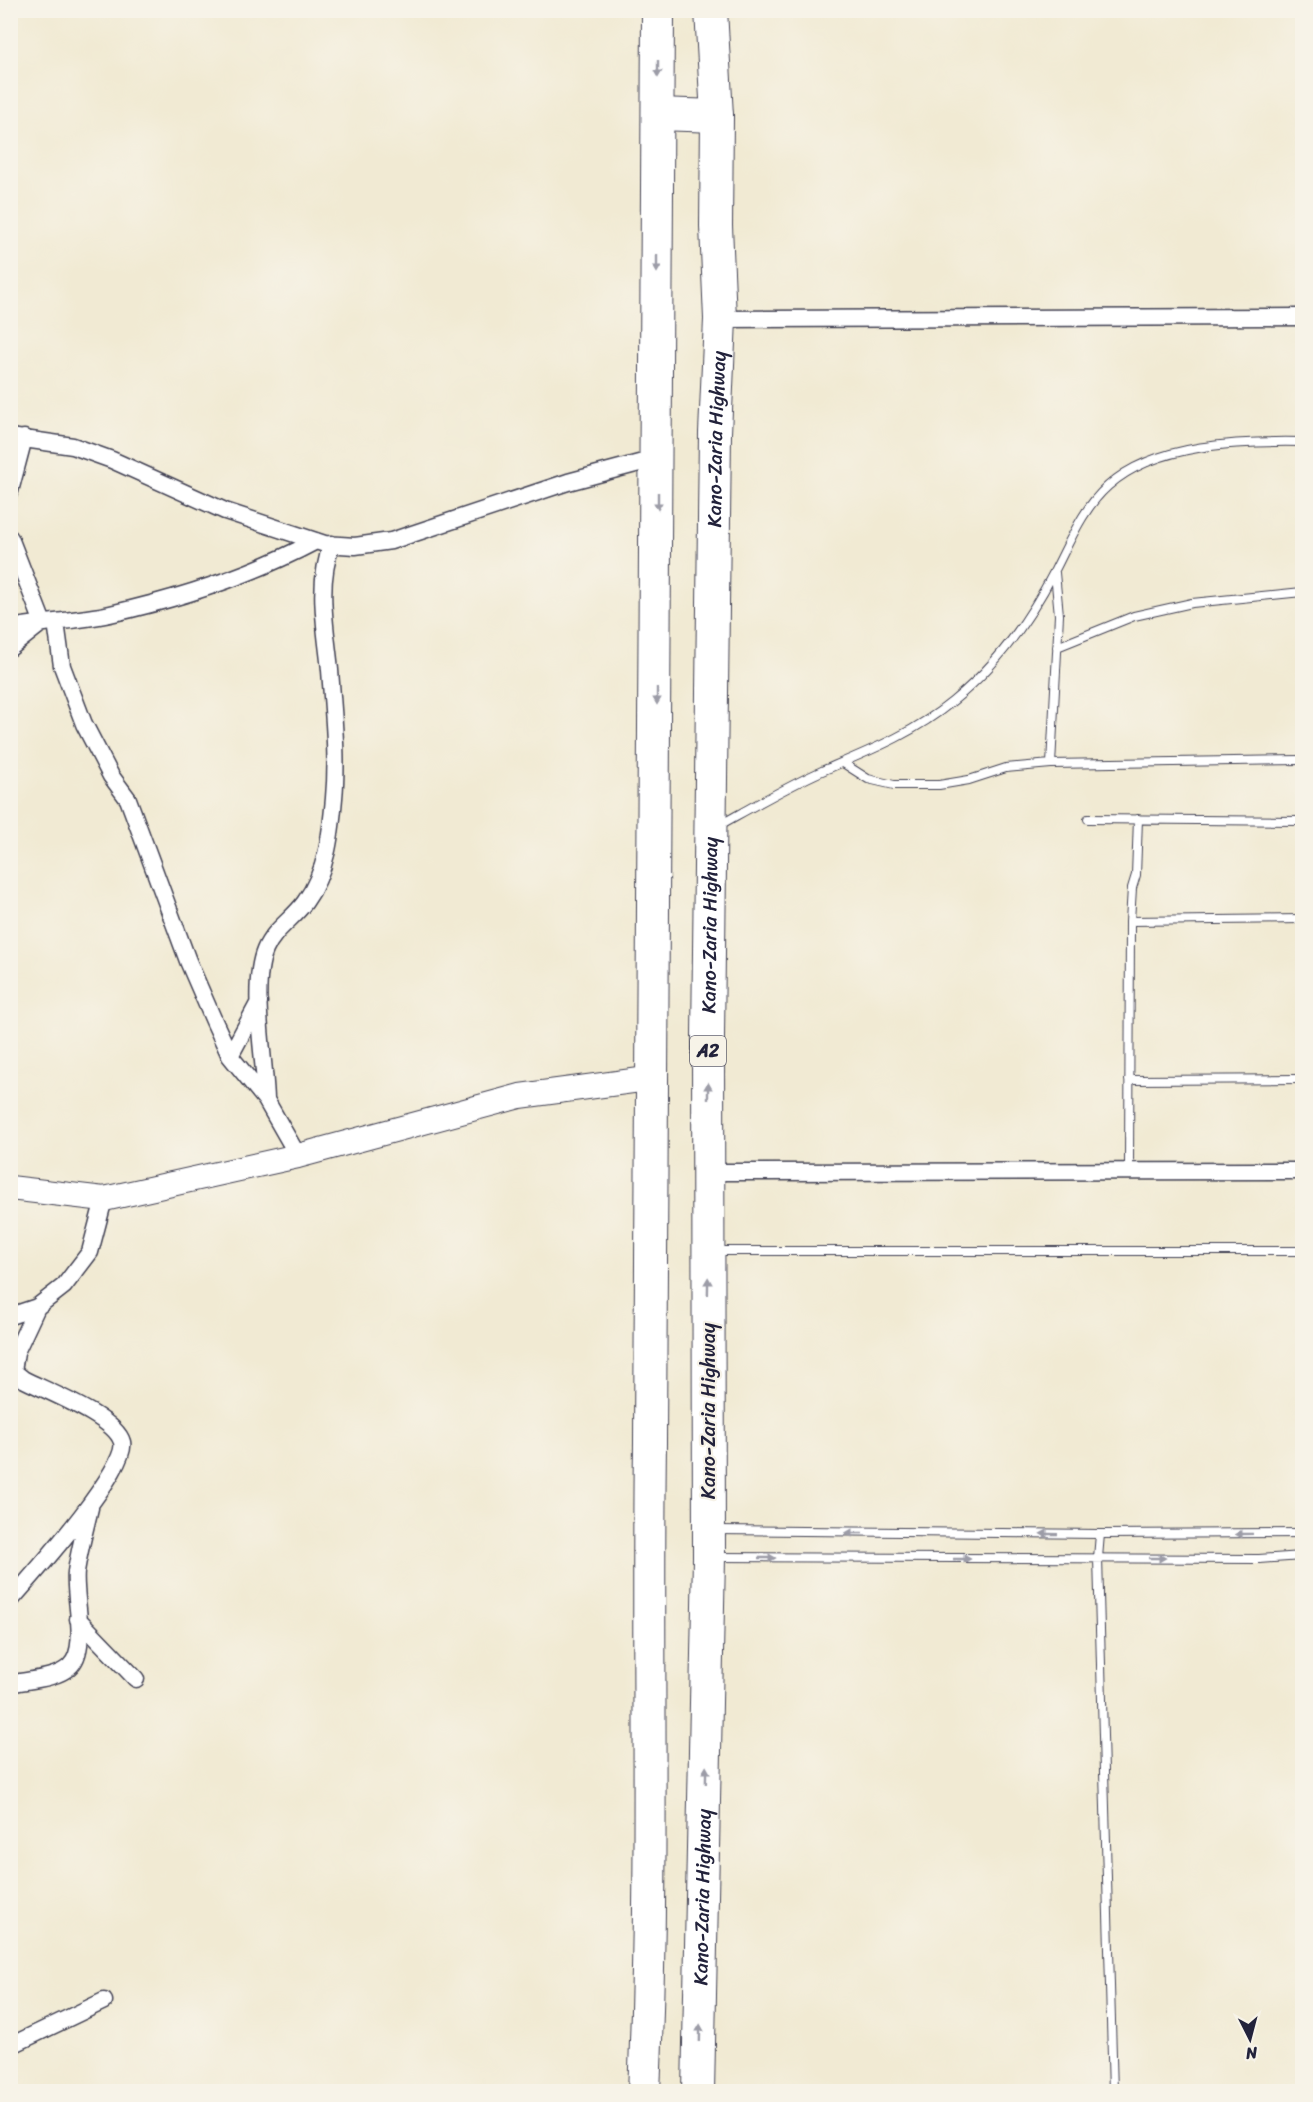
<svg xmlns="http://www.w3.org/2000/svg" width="1313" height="2102" viewBox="0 0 1313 2102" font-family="Sriracha,sans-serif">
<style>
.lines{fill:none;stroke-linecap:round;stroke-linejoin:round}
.lane-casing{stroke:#414052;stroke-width:10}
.street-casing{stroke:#414052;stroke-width:19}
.secondary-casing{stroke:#414052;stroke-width:26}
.highway-casing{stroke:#414052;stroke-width:34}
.lane{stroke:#fff;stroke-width:8}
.street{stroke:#fff;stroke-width:16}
.secondary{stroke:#fff;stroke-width:24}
.highway{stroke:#fff;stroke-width:32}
.oneway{fill:#9c9ca7}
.labels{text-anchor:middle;stroke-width:4.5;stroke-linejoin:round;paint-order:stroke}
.shield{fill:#f7f3e8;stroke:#62616f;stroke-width:1.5}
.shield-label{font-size:18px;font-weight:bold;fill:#22223b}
.street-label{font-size:20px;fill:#22223b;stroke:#f7f3e8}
</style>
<rect width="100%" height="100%" fill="#f7f3e8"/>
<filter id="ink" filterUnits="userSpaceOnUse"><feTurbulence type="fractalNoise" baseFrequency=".0167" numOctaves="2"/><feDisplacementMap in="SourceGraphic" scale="12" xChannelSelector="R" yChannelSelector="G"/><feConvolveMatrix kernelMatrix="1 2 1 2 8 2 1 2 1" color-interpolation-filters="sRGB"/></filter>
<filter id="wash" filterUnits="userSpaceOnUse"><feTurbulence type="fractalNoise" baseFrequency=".008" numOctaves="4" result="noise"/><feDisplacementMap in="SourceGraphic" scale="24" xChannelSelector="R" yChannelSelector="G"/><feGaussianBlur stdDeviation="1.35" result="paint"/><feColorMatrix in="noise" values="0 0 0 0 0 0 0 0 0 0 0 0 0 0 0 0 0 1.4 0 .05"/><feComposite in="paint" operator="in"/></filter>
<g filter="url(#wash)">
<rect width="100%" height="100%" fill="#f1ead3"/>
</g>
<g filter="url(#ink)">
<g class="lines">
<defs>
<path id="lane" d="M1057,647L1134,616L1192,603L1302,592
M843,763L868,779L894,785H939L969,780L1006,768L1051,764L1302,760
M1051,764L1059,615L1055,573
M1088,819L1302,821
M718,826C752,807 786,787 822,771C869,751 913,734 953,701C996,666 1030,619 1055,570C1070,541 1083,508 1108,486C1155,443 1243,441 1302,442
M1130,921L1302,919
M1129,1080L1302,1079
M1129,1171L1130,921L1132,888L1136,875L1138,819
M715,1251H1302
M715,1530L1100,1534L1302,1533
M1100,1534L1098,1558L1113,2092
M715,1557L1259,1559L1302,1556"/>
<path id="street" d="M720,319L1302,317
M10,437L73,446L112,460L225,511L325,544L355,546L391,541L568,482L658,458
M10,491L24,438
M10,538L43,623
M56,622L62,666L84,724L111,776L128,799L188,961L214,1021L230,1056L266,1100L298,1156
M10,628C43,622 77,621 110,614C181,598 252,575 316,541
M10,648L39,625
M230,1056L259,1002
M266,1100C265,1059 250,986 265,950C273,930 293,919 305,902C327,872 331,833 334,798C338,756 333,712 330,670C326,629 316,584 332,544
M708,1172L1302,1171
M10,1316L37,1307L64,1286L90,1252L104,1199
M10,1601C31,1577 129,1468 122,1442C115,1417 46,1391 23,1379L13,1371L16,1352L37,1307
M78,1619L136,1679
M10,1684C27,1680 56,1679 69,1667C90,1649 73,1598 76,1572C79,1551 85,1529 90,1508
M10,2046L104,2001"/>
<path id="secondary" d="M10,1188L104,1199L298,1156L520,1096L655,1078"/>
<g id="highway">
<path d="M658,114L717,116"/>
<path d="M644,2092C654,1875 647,1659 650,1443C656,966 659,488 658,10"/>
<path id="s1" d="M698,2092L709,1557L708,1038L715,433L720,319L716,226L717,116L711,10"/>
</g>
</defs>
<!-- lane casing -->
<use href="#lane" class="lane-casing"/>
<!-- street casing -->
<use href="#street" class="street-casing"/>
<!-- secondary casing -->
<use href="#secondary" class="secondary-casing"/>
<!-- highway casing -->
<use href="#highway" class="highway-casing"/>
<!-- lane -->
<use href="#lane" class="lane"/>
<!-- street -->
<use href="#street" class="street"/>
<!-- secondary -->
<use href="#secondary" class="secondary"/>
<!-- highway -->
<use href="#highway" class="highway"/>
</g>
<!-- one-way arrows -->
<defs><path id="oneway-solid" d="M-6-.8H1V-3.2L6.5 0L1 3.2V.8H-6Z" transform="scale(1.5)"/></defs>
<g class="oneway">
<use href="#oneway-solid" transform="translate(658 69) rotate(90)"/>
<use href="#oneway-solid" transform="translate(657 264) rotate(90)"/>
<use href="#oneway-solid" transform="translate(658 501) rotate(90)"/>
<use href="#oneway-solid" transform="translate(657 696) rotate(90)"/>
<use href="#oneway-solid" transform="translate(708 1091) rotate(-90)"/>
<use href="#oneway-solid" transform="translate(708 1286) rotate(-89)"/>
<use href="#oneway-solid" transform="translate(854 1533) rotate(-180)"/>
<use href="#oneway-solid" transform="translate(1049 1534) rotate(-179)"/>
<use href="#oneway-solid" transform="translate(1244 1534) rotate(179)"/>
<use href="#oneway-solid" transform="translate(767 1558)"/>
<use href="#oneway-solid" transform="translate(1157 1558)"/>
<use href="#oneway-solid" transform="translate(962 1559)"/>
<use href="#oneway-solid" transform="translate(706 1775) rotate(-89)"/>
<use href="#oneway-solid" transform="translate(700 2033) rotate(-89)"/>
</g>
</g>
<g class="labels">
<!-- shield labels -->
<rect class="shield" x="690" y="1036" width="36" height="30" rx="4.5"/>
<g class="shield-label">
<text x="708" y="1057">A2</text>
</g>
<!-- street labels -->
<g class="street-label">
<text dy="7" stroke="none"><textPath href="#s1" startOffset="1653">Kano-Zaria Highway</textPath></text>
<text dy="7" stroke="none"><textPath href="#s1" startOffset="1167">Kano-Zaria Highway</textPath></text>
<text transform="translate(708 1411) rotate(-90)" y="7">Kano-Zaria Highway</text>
<text dy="7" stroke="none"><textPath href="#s1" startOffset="195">Kano-Zaria Highway</textPath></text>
</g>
</g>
<!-- margin -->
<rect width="1313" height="2102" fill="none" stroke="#f7f3e8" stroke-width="36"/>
<!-- north arrow -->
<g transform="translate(1250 2039) rotate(174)" stroke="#f7f3e8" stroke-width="4.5" paint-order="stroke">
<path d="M0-4.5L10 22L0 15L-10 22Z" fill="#22223b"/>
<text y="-9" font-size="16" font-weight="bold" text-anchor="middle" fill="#22223b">N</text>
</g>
</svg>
